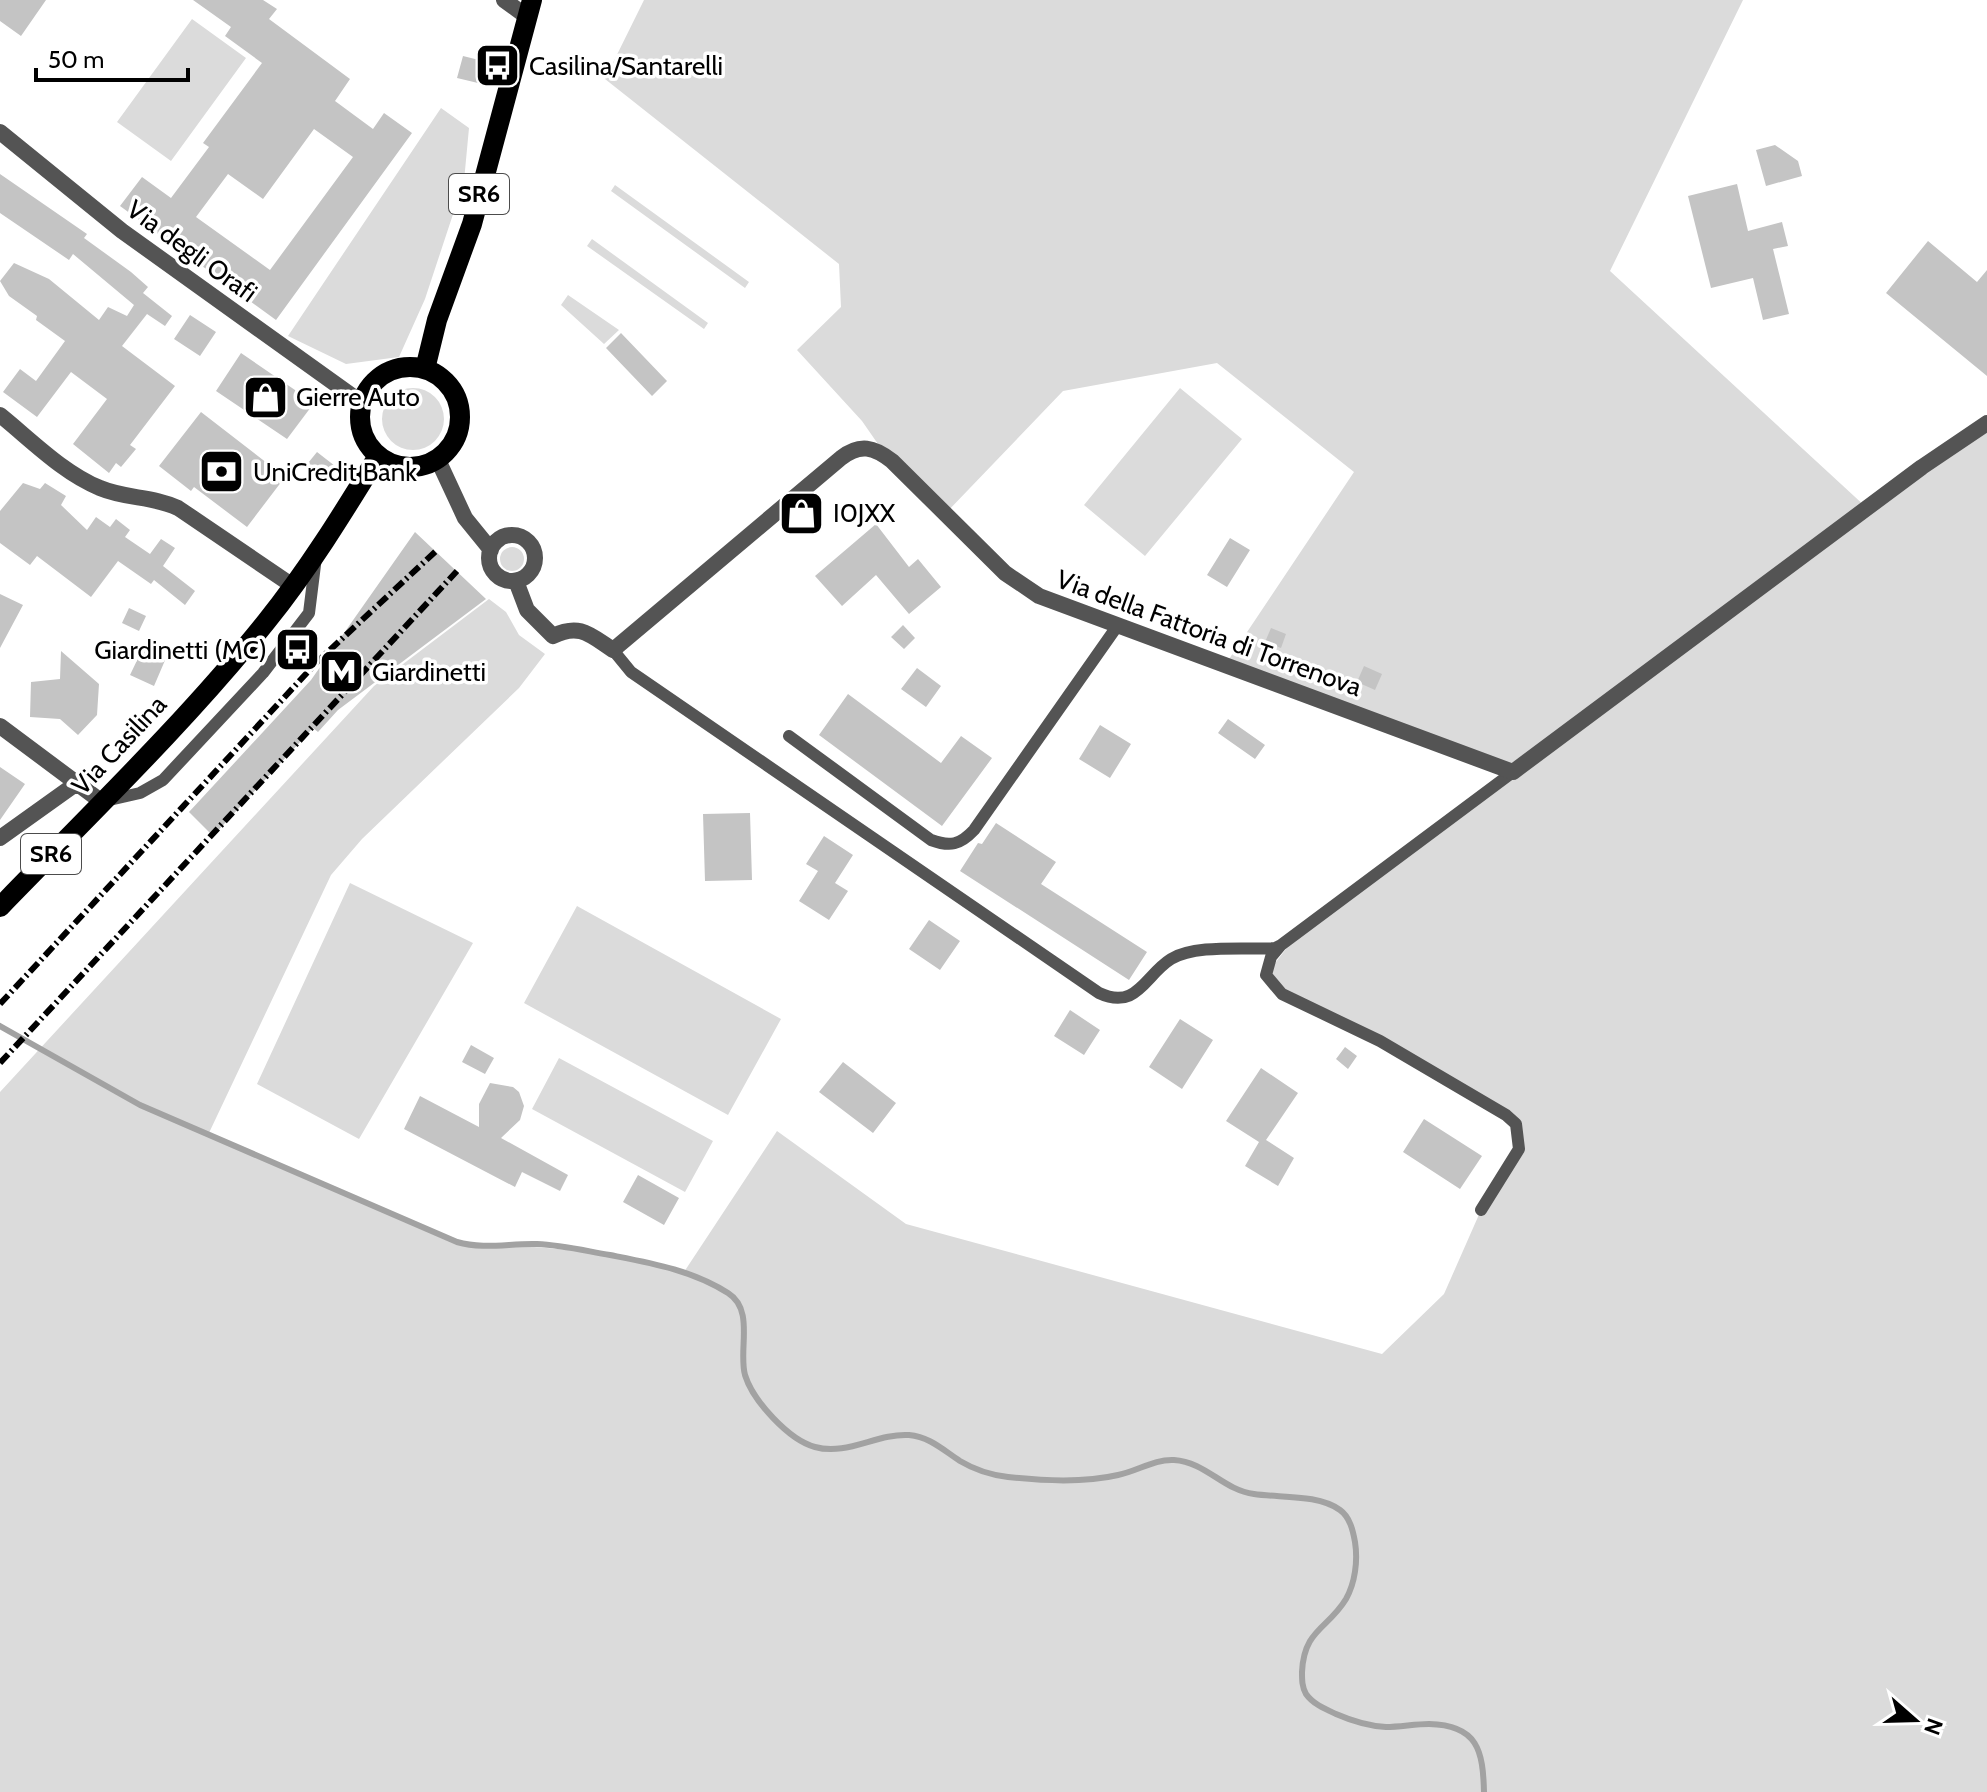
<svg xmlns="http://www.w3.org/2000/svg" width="1987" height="1792" viewBox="0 0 1987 1792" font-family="Cabin,sans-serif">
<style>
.green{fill:#dbdbdb}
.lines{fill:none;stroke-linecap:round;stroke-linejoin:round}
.stream{stroke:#a2a2a2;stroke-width:6}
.building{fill:#c4c4c4;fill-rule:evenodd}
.service{stroke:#545454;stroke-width:12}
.minor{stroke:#545454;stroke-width:16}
.primary{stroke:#000;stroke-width:20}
.rail{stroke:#000;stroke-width:6;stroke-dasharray:12 4 2 4;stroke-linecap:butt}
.labels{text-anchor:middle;stroke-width:7;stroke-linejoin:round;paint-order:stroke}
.shield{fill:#fff;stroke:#4c4c4c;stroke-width:2}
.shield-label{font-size:24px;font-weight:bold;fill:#000}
.poi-label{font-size:26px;fill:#000;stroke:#fff;text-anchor:start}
.street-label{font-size:26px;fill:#000;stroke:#fff}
</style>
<rect width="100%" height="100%" fill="#fff"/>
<!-- green -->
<path class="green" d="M644,0H1743L1610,271L1867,508L1987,424V1792H0V1092L374,686L489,599L506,612L519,635L545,654L519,688L362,839L331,875L208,1135L467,1245C540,1244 614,1253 684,1272L777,1131L906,1224L1382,1354L1444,1294L1481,1210L1511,1165L1516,1124L1348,1025L1282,994L1266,975L1299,932L1512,772L1225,665L1354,472L1217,363L1063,391L945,514L887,457L862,421L797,350L841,307L839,264L605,79Z
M192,19L246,58L171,161L117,122Z
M441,108L469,128L464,181L425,299L399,357L346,364L288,336Z
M615,185L749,282L745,288L611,191Z
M592,239L708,323L704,329L587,246Z
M568,295L619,330L604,344L561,305Z
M1180,388L1242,439L1145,556L1084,505Z
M382 419a31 31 0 1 1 62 0a31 31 0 1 1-62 0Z
M500 559a12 12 0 1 1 24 0a12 12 0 1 1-24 0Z
M350,883L473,943L359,1139L257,1084Z
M577,906L781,1019L728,1115L524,1003Z
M559,1058L713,1141L685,1192L532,1109Z"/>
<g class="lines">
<!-- stream -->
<path class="stream" d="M0,1026L140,1105L457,1242C484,1250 510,1243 537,1244C562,1245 586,1251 610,1255C651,1263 692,1270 728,1293C755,1310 738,1350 745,1375C753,1401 789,1440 815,1447C847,1456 877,1433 909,1435C930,1437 943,1450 960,1461C975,1470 991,1475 1008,1477C1044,1481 1084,1483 1118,1475C1138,1471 1154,1459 1174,1460C1206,1462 1223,1490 1254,1494C1280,1498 1318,1494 1340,1510C1350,1517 1353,1531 1355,1542C1358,1561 1355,1583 1346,1599C1328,1629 1304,1629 1302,1672C1302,1680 1302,1687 1306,1694C1313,1704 1325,1709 1336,1714C1352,1721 1368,1726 1386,1727C1400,1727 1415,1724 1429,1724C1478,1725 1483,1751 1484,1792"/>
</g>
<!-- building -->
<path class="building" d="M0,0H46L21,36L0,21Z
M193,0H263L277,9L269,19L350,79L335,101L373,129L384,113L412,133L276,320L120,206L142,177L171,198L209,147L203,143L262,63L225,36L231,27ZM314,129L353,157L270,270L196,217L228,174L263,199Z
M463,56L483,61L478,83L457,78Z
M1775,145L1798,161L1802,176L1766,186L1756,150Z
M0,174L87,234L84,238L131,272L148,287L143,293L172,316L165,326L147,314L122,346L175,386L130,445L136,449L121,467L116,463L109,473L73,444L107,399L71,372L37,417L3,392L20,369L36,381L65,341L36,320L37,316L9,296L0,281L14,263L49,279L99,320L108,307L127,316L134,305L73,254L69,260L0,213Z
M1737,184L1748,231L1782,222L1788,246L1773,249L1789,314L1763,320L1753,278L1711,288L1688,196Z
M1928,241L1977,282L1987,270V376L1886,293Z
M190,315L216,332L200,356L174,339Z
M621,333L667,381L652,396L606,348Z
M241,353L314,403L287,439L216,391Z
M201,412L285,477L247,527L194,487L191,491L159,466Z
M317,452L335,466L323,483L304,468Z
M23,483L40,489L45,483L66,496L61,505L87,530L96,517L110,527L116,519L130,530L125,537L150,554L161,539L175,548L163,566L195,591L185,605L154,580L151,584L118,561L91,597L37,556L30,565L0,543V511Z
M876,524L909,567L918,559L941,587L909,614L876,575L842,606L815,576Z
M415,532L486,599L338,710L318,732L313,728L213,836L189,812L311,680Z
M1230,538L1250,550L1227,587L1207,575Z
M0,594L23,605L0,648Z
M129,608L146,616L139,631L122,623Z
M903,625L915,638L904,649L891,637Z
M1271,628L1286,634L1281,648L1265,642Z
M142,650L169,651L154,686L130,675Z
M61,651L99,684L97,715L78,735L60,719L30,717L31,682L60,679Z
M1364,666L1382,674L1375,690L1357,682Z
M917,668L941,686L926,707L901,689Z
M848,694L941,763L961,736L992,758L942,826L819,735Z
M1228,719L1265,745L1255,759L1218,733Z
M1100,725L1131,744L1110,778L1079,759Z
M0,767L25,784L0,820Z
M750,813L752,880L705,881L703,814Z
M996,823L1056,862L1041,884L1147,952L1129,980L960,871L978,843L982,844Z
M824,836L853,855L835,883L848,891L829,920L799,901L818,871L806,864Z
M929,920L960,941L940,970L909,949Z
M1070,1010L1100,1030L1084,1055L1054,1036Z
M1180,1019L1213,1040L1182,1089L1149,1067Z
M471,1045L494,1058L485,1074L462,1062Z
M1345,1047L1357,1056L1348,1069L1336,1059Z
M843,1062L896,1103L873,1133L819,1092Z
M1261,1068L1298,1093L1266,1140L1294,1158L1278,1186L1245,1166L1259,1142L1226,1121Z
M490,1083L513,1087L519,1092L524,1106L520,1120L501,1138L568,1175L560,1191L522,1172L515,1187L404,1129L420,1096L479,1127V1104Z
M1424,1119L1482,1156L1460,1189L1403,1152Z
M638,1175L679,1198L664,1225L623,1202Z"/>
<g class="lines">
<!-- service -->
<path class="service" d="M613,650L631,672L1099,993C1137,1011 1145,975 1171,959C1196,944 1245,950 1275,948L1281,945L1513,772
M789,736L931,840C950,847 960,845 974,830L1118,625
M105,801L140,793L163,780L263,673L309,613L316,557
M1281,945L1271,957L1266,975L1282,994L1380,1041L1506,1115L1516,1124L1519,1149L1481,1210"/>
<!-- minor -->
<path class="minor" d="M504,0L526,16
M0,132L122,231L362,403
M0,415C31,440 63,473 100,488C126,499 153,496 178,508L293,586
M438,460L465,518L491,550
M489 558a23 23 0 1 1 46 0a23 23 0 1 1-46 0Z
M516,581L527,610L553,636C580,623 590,635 613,650L841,458C860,443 874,447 892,461L1005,573L1039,596L1513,772L1922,467L1987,423
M0,726L102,802
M0,838L77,783"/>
<!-- primary -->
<path class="primary" d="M360 417a50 50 0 1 1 100 0a50 50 0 1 1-100 0Z
M425,369L437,320L472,224L532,0
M0,907C90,814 185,723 266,622C308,570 343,513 378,456"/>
<!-- rail -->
<path class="rail" d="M0,1004L317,662L436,551
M0,1063L457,571"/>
</g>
<!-- icons -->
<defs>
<symbol id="bus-square" viewBox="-11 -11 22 22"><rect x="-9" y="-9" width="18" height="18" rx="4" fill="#000" stroke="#fff"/><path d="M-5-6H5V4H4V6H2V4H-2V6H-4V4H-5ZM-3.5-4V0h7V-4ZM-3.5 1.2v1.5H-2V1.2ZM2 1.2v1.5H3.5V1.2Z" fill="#fff"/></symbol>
<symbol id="shop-square" viewBox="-11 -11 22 22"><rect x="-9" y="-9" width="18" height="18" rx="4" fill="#000" stroke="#fff"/><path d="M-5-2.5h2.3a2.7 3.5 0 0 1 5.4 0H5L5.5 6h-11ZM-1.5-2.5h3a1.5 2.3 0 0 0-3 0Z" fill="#fff"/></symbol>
<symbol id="bank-square" viewBox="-11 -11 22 22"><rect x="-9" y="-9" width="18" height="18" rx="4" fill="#000" stroke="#fff"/><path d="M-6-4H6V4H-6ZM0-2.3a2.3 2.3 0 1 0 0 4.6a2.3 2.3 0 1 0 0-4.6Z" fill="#fff"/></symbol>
<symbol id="metro-square" viewBox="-11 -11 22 22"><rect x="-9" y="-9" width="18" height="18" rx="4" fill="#000" stroke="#fff"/><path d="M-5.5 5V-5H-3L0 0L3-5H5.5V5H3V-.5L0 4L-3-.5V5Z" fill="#fff"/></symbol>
</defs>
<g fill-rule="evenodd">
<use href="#bus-square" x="472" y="40" width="51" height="51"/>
<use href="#shop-square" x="240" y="372" width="51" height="51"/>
<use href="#bank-square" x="196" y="446" width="51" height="51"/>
<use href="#shop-square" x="776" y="488" width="51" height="51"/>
<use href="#bus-square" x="272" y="624" width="51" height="51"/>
<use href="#metro-square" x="316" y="646" width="51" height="51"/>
</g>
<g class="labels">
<!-- shield labels -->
<g class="shield">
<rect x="449" y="174" width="60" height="40" rx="6"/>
<rect x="21" y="834" width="60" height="40" rx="6"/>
</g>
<g class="shield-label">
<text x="479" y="202">SR6</text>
<text x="51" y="862">SR6</text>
</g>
<!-- poi labels -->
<g class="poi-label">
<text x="529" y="75">Casilina/Santarelli</text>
<text x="296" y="406">Gierre Auto</text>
<text x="253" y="481">UniCredit Bank</text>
<text x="833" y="522">I0JXX</text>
<text x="267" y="659" text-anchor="end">Giardinetti (MC)</text>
<text x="372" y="681">Giardinetti</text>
</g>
<!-- street labels -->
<g class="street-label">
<text transform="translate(192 251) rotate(36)" y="9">Via degli Orafi</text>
<text transform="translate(1209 633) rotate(20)" y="9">Via della Fattoria di Torrenova</text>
<text transform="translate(119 745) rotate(-47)" y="9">Via Casilina</text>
</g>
</g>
<!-- north arrow -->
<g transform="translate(1915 1720) rotate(110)" stroke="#ffffff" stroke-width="6" paint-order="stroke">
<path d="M0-6L14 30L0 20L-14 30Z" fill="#000000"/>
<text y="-12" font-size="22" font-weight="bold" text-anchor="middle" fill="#000000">N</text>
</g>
<!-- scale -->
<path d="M36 68v12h152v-12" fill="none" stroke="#000000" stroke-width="4"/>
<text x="48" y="68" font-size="24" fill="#000000" stroke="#ffffff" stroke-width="6" paint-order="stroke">50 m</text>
</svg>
